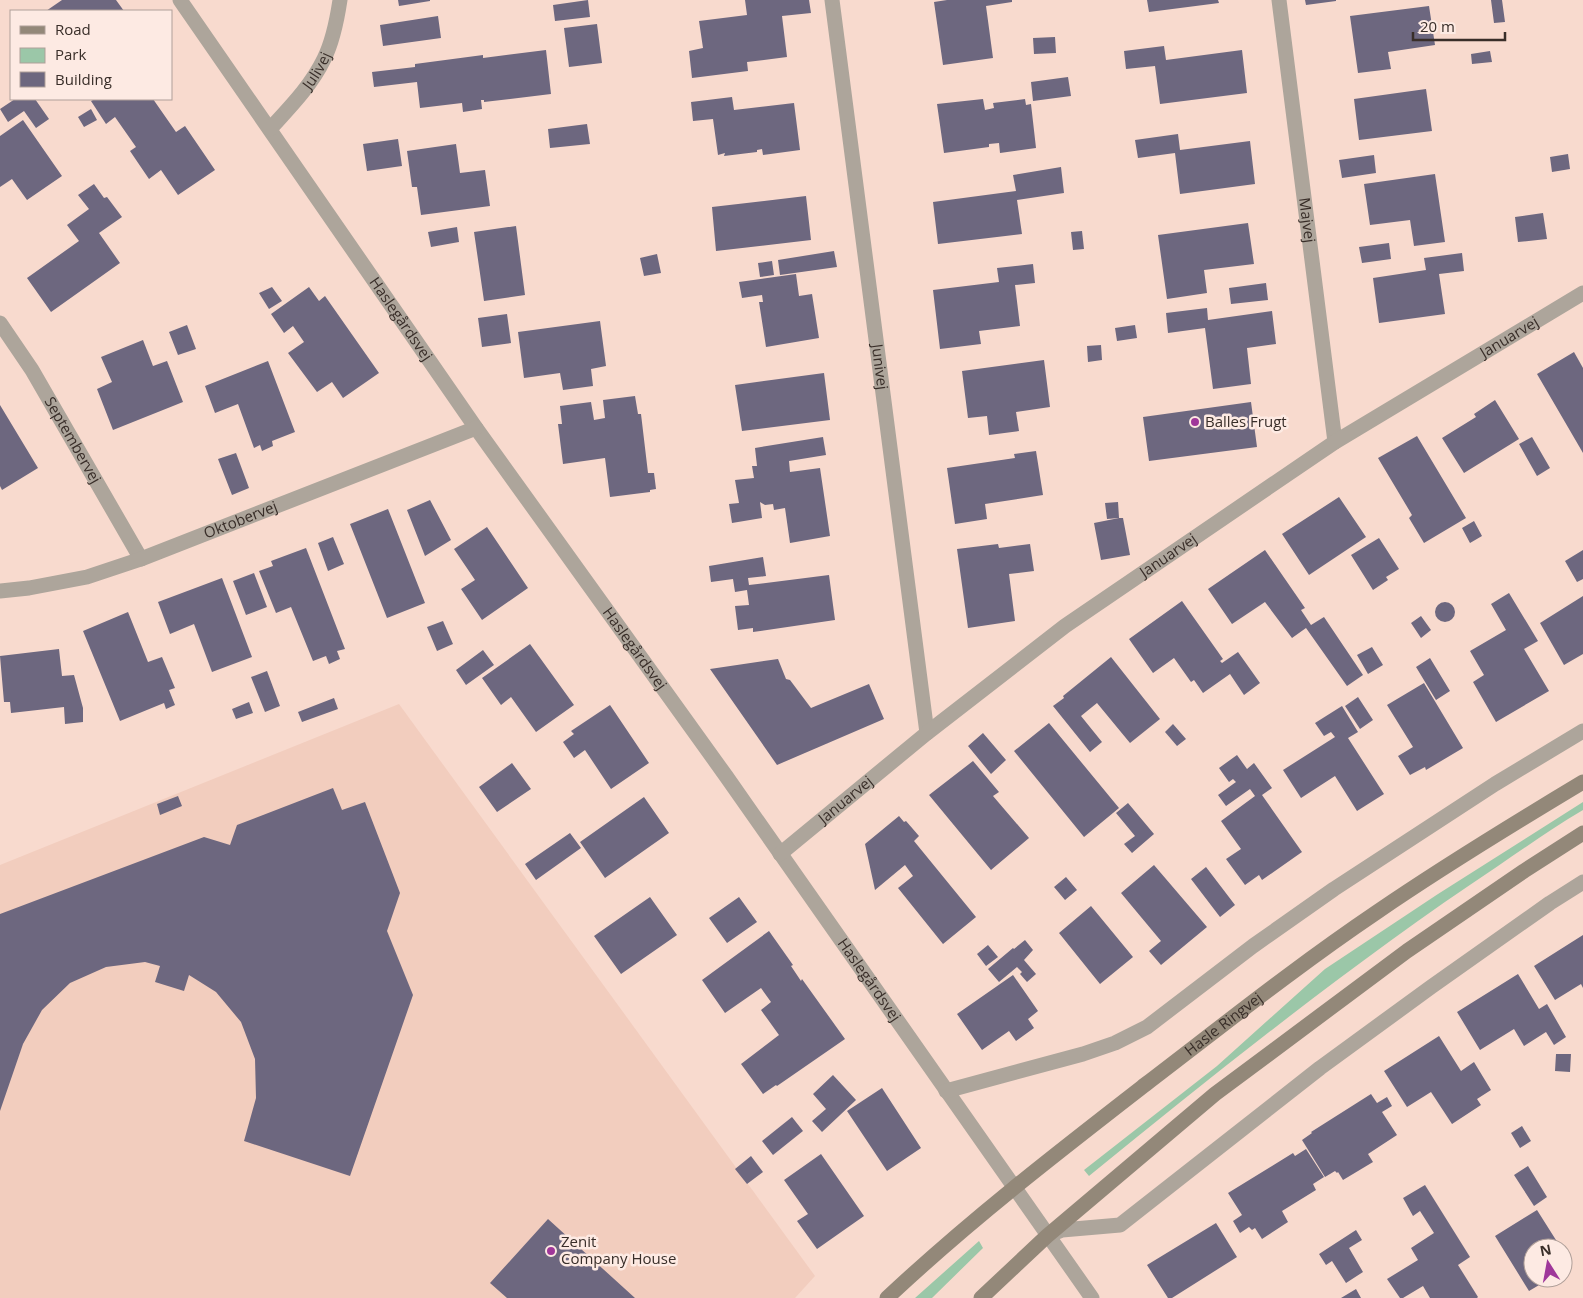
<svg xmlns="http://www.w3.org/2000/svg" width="1583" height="1298" viewBox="0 0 1583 1298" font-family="'Open Sans',sans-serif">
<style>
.built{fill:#f2cdbe}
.green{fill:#9bc7a8}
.building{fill:#6d677f}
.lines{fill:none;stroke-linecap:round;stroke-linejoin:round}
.minor{stroke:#ada59b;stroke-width:15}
.secondary{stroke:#938879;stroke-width:15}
.poi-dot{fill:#9f379a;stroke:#fdeae3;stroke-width:2}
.labels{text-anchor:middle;stroke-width:5;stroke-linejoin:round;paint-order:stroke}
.street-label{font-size:15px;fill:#392e29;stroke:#fdeae3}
.poi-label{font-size:15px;fill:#392e29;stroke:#fdeae3;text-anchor:start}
</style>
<rect width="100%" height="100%" fill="#f8dace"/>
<!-- built -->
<path class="built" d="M399,704L815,1276L795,1298H0V865Z"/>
<!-- green -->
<path class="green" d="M1583,802V810C1554,827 1526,847 1498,866C1355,961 1222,1068 1089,1176L1084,1170L1217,1066L1325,969L1438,894Z
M979,1241L983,1248L932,1298H915Z"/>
<!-- building -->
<path class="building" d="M62,0H116L124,11H46Z
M398,0H430V1L399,6Z
M588,0L590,17L555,21L553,5Z
M745,0H809L811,13L782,16L787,57L747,62L748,71L692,78L689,51L703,48L699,21L747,15Z
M947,0H1012V2L986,6L993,58L943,65L934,2Z
M1147,0H1218L1219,3L1149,12Z
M1305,0H1336V1L1306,5Z
M1491,0H1502L1505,22L1494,23Z
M1429,6L1435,45L1388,52L1391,69L1358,73L1350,16Z
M438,16L441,38L383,46L380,25Z
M597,24L602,63L569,67L564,28Z
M1055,37L1056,53L1034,54L1033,38Z
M1164,46L1166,60L1242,50L1247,93L1160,104L1155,66L1126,69L1124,51Z
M546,50L551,94L484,102V100H481L482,109L463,112L462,103L420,108L417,82L374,87L372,72L415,67V64L483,55V58Z
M1490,51L1492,62L1472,64L1471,54Z
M1068,77L1071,96L1033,101L1031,82Z
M1426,89L1432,131L1359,140L1354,99Z
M732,97L734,110L794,103L800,150L763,155L762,149L757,150V152L724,156L725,153L718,155L713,119L693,121L691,102Z
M15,99H35L49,119L36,128L24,111L8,122L0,109Z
M95,99H153L176,132L185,126L215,170L178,195L161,170L149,179L130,151L136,147L115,117L106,124L91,101Z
M983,99L985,110L994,108L993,103L1025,99L1026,105L1031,104L1036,148L1000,153L999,143L989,144V147L944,153L937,104Z
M91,109L97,120L84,127L78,117Z
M23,120L62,176L27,200L12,179L0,187V136Z
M587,124L590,144L550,148L548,129Z
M1178,134L1180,150L1250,141L1255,184L1180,194L1175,153L1138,158L1135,140Z
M398,139L402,166L367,171L363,144Z
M456,144L460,173L485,170L490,206L421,215L417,187H412L407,151Z
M1568,154L1570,169L1552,172L1550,157Z
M1374,155L1376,173L1342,178L1339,160Z
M1061,167L1064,193L1017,200L1022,234L938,244L933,202L1016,191L1013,175Z
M1435,174L1445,242L1414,246L1410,220L1370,225L1364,184Z
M94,184L104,198L107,197L122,217L99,233L120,263L51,312L27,278L79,241L67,225L89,209L78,195Z
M806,196L811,240L716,251L712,207Z
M1543,213L1547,239L1518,242L1515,217Z
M1248,223L1254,264L1204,270L1207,293L1167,299L1158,235Z
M516,226L525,295L484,301L474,232Z
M457,227L459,242L431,247L428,232Z
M1082,231L1084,249L1073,250L1071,232Z
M1389,243L1391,259L1362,263L1359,247Z
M834,251L837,267L780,275L778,260Z
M1462,253L1464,271L1439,274L1445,314L1379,323L1373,278L1426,270L1424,258Z
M657,254L661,273L644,276L640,258Z
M772,261L774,275L760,277L758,263Z
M1033,264L1035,283L1015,285L1020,326L979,331L981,344L940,349L933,290L999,282L997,268Z
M796,274L799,296L812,294L819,338L766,347L759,302H763L762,295L742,298L739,282Z
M1266,283L1268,300L1231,304L1229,288Z
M272,287L282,301L269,309L259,293Z
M309,287L319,301L325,296L379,373L343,398L332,382L317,392L288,353L304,342L293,326L284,333L271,314Z
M1207,308L1208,320L1272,311L1276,344L1247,348L1251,384L1213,389L1205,328L1168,333L1166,313Z
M507,314L511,343L482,347L478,318Z
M600,321L606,366L591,369L593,386L563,390L560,373L524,378L518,332Z
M187,325L196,349L178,355L169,332Z
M1135,325L1137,338L1117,341L1115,328Z
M143,340L153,366L167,361L183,402L113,430L97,389L112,382L101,357Z
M1101,345L1102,360L1088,362L1087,346Z
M1574,352L1583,368V453L1537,374Z
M1044,360L1050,407L1016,412L1019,431L989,435L987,416L968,418L962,371Z
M268,361L295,432L272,441L273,446L262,451L260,445L254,448L238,404L215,413L205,386Z
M824,373L830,420L742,431L735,385Z
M635,396L638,414H641L648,473H654L656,489L650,490V492L610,497L605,458L563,464L558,424H562L560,406L591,402L594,420L605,418L603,400Z
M1495,400L1519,439L1464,473L1442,438L1476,417L1474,414Z
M1251,402L1257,447L1149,461L1143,417Z
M0,405L38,468L2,490L0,486Z
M1417,436L1466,518L1424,543L1409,518L1412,515L1378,458Z
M823,437L826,455L789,461L790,472L820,468L830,536L790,543L785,508L774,510L773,504L765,505L760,502L762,518L732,523L729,504L739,503L735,480L754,478L752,466H757L755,448Z
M1532,437L1550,468L1537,476L1519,444Z
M1036,451L1043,495L985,504L987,519L955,524L947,468L1015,458L1014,454Z
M236,453L249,488L232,495L218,459Z
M1339,497L1366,537L1309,575L1282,534Z
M430,500L451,540L425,556L407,510Z
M1118,502L1119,518L1107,519L1105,503Z
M388,509L425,603L387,618L350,524Z
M1119,518H1123L1130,555L1101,560L1094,523Z
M1474,521L1482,536L1470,543L1462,528Z
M487,527L528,588L482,620L461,589L475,580L454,549Z
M333,537L344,564L328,571L318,543Z
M1379,538L1399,569L1386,577L1388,580L1373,590L1351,555Z
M998,544L999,548L1030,544L1034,571L1009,574L1015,621L968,628L957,549Z
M306,548L345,649L337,651L340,659L329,664L326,656L313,661L291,607L276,613L259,571L273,566L271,561Z
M1265,550L1305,608L1301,610L1311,625L1324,617L1363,675L1347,686L1306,628L1292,638L1265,602L1232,624L1208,589Z
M1583,550V579L1577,582L1565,561Z
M763,557L766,576L748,578L749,585L829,575L835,620L753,632V628L738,630L735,606L749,605L747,590L735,592L733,579L711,582L709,566Z
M254,573L267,607L246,615L233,581Z
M222,578L252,657L212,672L194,624L170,634L158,602Z
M1509,593L1538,641L1524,649L1549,691L1496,722L1473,682L1484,675L1470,651L1506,630L1491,604Z
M1583,596V654L1564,665L1540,623Z
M1182,601L1223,659L1220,661L1222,663L1238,652L1260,683L1244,695L1230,674L1203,693L1194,680L1191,682L1174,658L1153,673L1129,639Z
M1435 612a10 10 0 1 1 20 0a10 10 0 1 1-20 0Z
M128,612L148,662L162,657L175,688L169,690L175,705L166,709L164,703L120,721L83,631Z
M1421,616L1431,630L1421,638L1411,623Z
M443,621L453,644L437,651L427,627Z
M530,644L574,705L536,732L511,697L501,705L482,678Z
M1372,647L1383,665L1368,674L1357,655Z
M59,649L62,676L74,675L83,708V722L65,724L64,707L11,713L10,702H4L0,656Z
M483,650L494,665L466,685L456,670Z
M1111,657L1160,719L1130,743L1097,703L1081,716L1102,742L1090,752L1053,706L1064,698L1063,696Z
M1430,658L1450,691L1436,700L1416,667Z
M778,659L786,679L790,680L811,708L869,684L884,719L777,765L710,669Z
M267,671L280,706L265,712L251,677Z
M1424,683L1463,748L1426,770L1425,767L1410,775L1398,756L1413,747L1387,705Z
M1358,697L1373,720L1360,729L1345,706Z
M334,698L338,709L302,722L298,712Z
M249,702L253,713L236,719L232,709Z
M610,705L649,763L611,789L585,750L574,758L563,742L574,734L571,731Z
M1342,706L1358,732L1348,738L1384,794L1357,811L1335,776L1301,798L1283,770L1335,737L1331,732L1324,736L1315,723Z
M1049,723L1119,808L1084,837L1014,751Z
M1173,724L1186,739L1177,746L1165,732Z
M983,733L1006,760L991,774L968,746Z
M1237,755L1247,769L1254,763L1272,788L1262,795L1302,852L1262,880L1259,875L1245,885L1226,859L1241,849L1221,821L1255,796L1250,789L1226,806L1218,795L1236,782L1233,779L1229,782L1219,768Z
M973,761L999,792L993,796L1029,838L991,870L929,795Z
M512,763L531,789L497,812L479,787Z
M333,788L342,810L365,802L400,893L387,931L413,995L350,1176L244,1141L256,1098L255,1059L241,1022L216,992L189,975L184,991L155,982L160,966L145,962L106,967L70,983L42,1010L23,1044L0,1111V914L204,837L230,845L237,825Z
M178,796L182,806L160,815L157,804Z
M644,797L669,833L605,878L580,842Z
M1128,803L1154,834L1132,853L1124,844L1135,836L1116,813Z
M899,816L904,822L906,821L919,836L914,841L976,917L943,944L898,888L913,876L905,865L875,890L865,844Z
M570,833L581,848L536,880L525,864Z
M1154,865L1207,927L1161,965L1149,951L1161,941L1121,893Z
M1206,867L1235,905L1220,917L1191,879Z
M1066,877L1077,890L1065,900L1054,887Z
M650,897L677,935L621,974L594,936Z
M739,897L757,922L727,943L709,918Z
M1091,906L1133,957L1100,984L1059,933Z
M769,931L793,965L791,966L801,981L802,979L845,1039L777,1086L776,1085L763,1094L741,1064L779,1035L761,1010L771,1002L761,988L725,1013L702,980Z
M1583,935V988L1581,984L1555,1000L1534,966Z
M1025,940L1033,950L1024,960L1036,974L1027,982L1020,974L1022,972L1017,967L999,982L988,969L1013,948L1014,949Z
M988,945L998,957L986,966L977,954Z
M1518,974L1539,1009L1547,1004L1566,1037L1554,1045L1546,1032L1524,1046L1514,1029L1480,1050L1457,1012Z
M1013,975L1038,1011L1028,1019L1034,1028L1016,1041L1009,1031L982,1050L957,1014Z
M1439,1036L1461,1071L1474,1062L1491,1090L1477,1099L1481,1105L1452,1124L1431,1092L1407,1107L1384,1071Z
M1556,1054H1571L1570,1072L1555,1071Z
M833,1075L856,1100L822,1132L812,1121L826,1109L813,1094Z
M882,1088L921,1148L887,1171L847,1111Z
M1371,1094L1377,1103L1387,1097L1392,1106L1382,1112L1397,1135L1368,1154L1373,1162L1343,1180L1338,1172L1337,1173L1335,1171L1325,1177L1302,1140L1312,1133L1311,1132Z
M792,1117L803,1131L773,1155L762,1141Z
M1522,1126L1531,1141L1520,1148L1511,1133Z
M1306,1149L1324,1177L1313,1184L1316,1190L1282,1211L1288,1222L1262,1239L1255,1228L1252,1230L1249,1227L1240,1233L1233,1221L1242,1215L1228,1193L1293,1153L1295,1156Z
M821,1154L864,1216L817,1249L797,1221L808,1214L784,1180Z
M751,1156L763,1172L747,1184L735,1169Z
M1528,1166L1547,1197L1534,1206L1514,1175Z
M1425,1185L1470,1257L1458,1265L1478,1297L1477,1298H1430L1423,1286L1403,1298H1400L1387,1279L1418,1260L1411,1248L1434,1233L1420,1211L1413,1216L1403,1198Z
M1537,1210L1561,1248H1533V1278H1551L1529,1291L1495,1236Z
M548,1219L635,1298H507L490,1283Z
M1216,1223L1237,1257L1172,1298H1168L1147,1265Z
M1356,1230L1362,1240L1349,1248L1363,1272L1346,1283L1332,1261L1326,1265L1319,1254Z
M1563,1251L1571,1265L1563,1270Z
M1356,1289L1361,1298H1341Z"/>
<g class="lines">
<!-- minor -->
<g class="minor">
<path id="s1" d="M180,0L476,428L726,776L1092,1298"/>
<path id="s2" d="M832,0L927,733"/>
<path id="s3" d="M1279,0L1335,442"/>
<path id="s4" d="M270,129C290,107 311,86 324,59C333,41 337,20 340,0"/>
<path id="s5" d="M0,323L32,370L141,559"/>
<path id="s6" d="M0,591L29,588L87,577L141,559L476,428"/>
<path id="s7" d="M780,854L927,733L1065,626L1335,442L1583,293"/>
<path d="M946,1091L1083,1054L1115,1043L1147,1027L1253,946L1334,889L1495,784L1583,731"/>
<path d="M1047,1236L1062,1230L1120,1225L1320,1068L1431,987L1550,903L1583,882"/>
</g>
<!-- secondary -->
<g class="secondary">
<path id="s8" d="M887,1298C969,1221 1057,1153 1146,1084C1222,1026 1297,966 1377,912C1444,866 1513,824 1583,782"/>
<path d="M981,1298L1047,1236L1215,1094L1407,951L1524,871L1583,833"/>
</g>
</g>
<!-- markers -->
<g class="poi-dot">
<circle cx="1195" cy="422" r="5"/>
<circle cx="551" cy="1251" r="5"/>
</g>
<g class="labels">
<!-- street labels -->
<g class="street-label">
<text dy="5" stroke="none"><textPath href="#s4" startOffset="75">Julivej</textPath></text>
<text dy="5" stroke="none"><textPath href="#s3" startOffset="222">Majvej</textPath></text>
<text dy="5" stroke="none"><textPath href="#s1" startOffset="388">Haslegårdsvej</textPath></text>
<text dy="5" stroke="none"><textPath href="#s7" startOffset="895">Januarvej</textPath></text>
<text dy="5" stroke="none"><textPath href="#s2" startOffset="370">Junivej</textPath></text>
<text dy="5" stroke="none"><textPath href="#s5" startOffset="138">Septembervej</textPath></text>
<text dy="5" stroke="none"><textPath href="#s6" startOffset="252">Oktobervej</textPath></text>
<text dy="5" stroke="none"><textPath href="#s7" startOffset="490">Januarvej</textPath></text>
<text dy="5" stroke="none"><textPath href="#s1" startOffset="792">Haslegårdsvej</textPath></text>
<text dy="5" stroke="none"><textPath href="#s7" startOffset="85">Januarvej</textPath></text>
<text dy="5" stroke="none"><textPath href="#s1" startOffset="1198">Haslegårdsvej</textPath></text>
<text dy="5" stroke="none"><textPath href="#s8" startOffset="434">Hasle Ringvej</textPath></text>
</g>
<!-- poi labels -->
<g class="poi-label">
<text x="1205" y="427">Balles Frugt</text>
<text x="561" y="1247">Zenit<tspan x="561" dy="17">Company House</tspan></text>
</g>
</g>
<!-- legend -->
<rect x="10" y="10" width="162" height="90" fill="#fdeae3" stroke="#af9f99"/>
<rect x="20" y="26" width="25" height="8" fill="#938879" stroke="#af9f99"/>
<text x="55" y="35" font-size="15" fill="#392e29">Road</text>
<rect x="20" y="48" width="25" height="15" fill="#9bc7a8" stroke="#af9f99"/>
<text x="55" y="60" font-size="15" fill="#392e29">Park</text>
<rect x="20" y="72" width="25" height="15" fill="#6d677f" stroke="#af9f99"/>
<text x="55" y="85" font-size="15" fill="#392e29">Building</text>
<!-- north arrow -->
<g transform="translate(1548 1263) rotate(349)"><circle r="24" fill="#fdeae3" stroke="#af9f99"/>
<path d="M0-4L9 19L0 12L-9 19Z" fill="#9f379a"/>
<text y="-8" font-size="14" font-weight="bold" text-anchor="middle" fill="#392e29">N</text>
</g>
<!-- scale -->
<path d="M1413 32v8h92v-8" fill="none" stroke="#392e29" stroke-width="2.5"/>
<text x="1420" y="32" font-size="15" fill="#392e29" stroke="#fdeae3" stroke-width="4" paint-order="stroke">20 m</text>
</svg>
